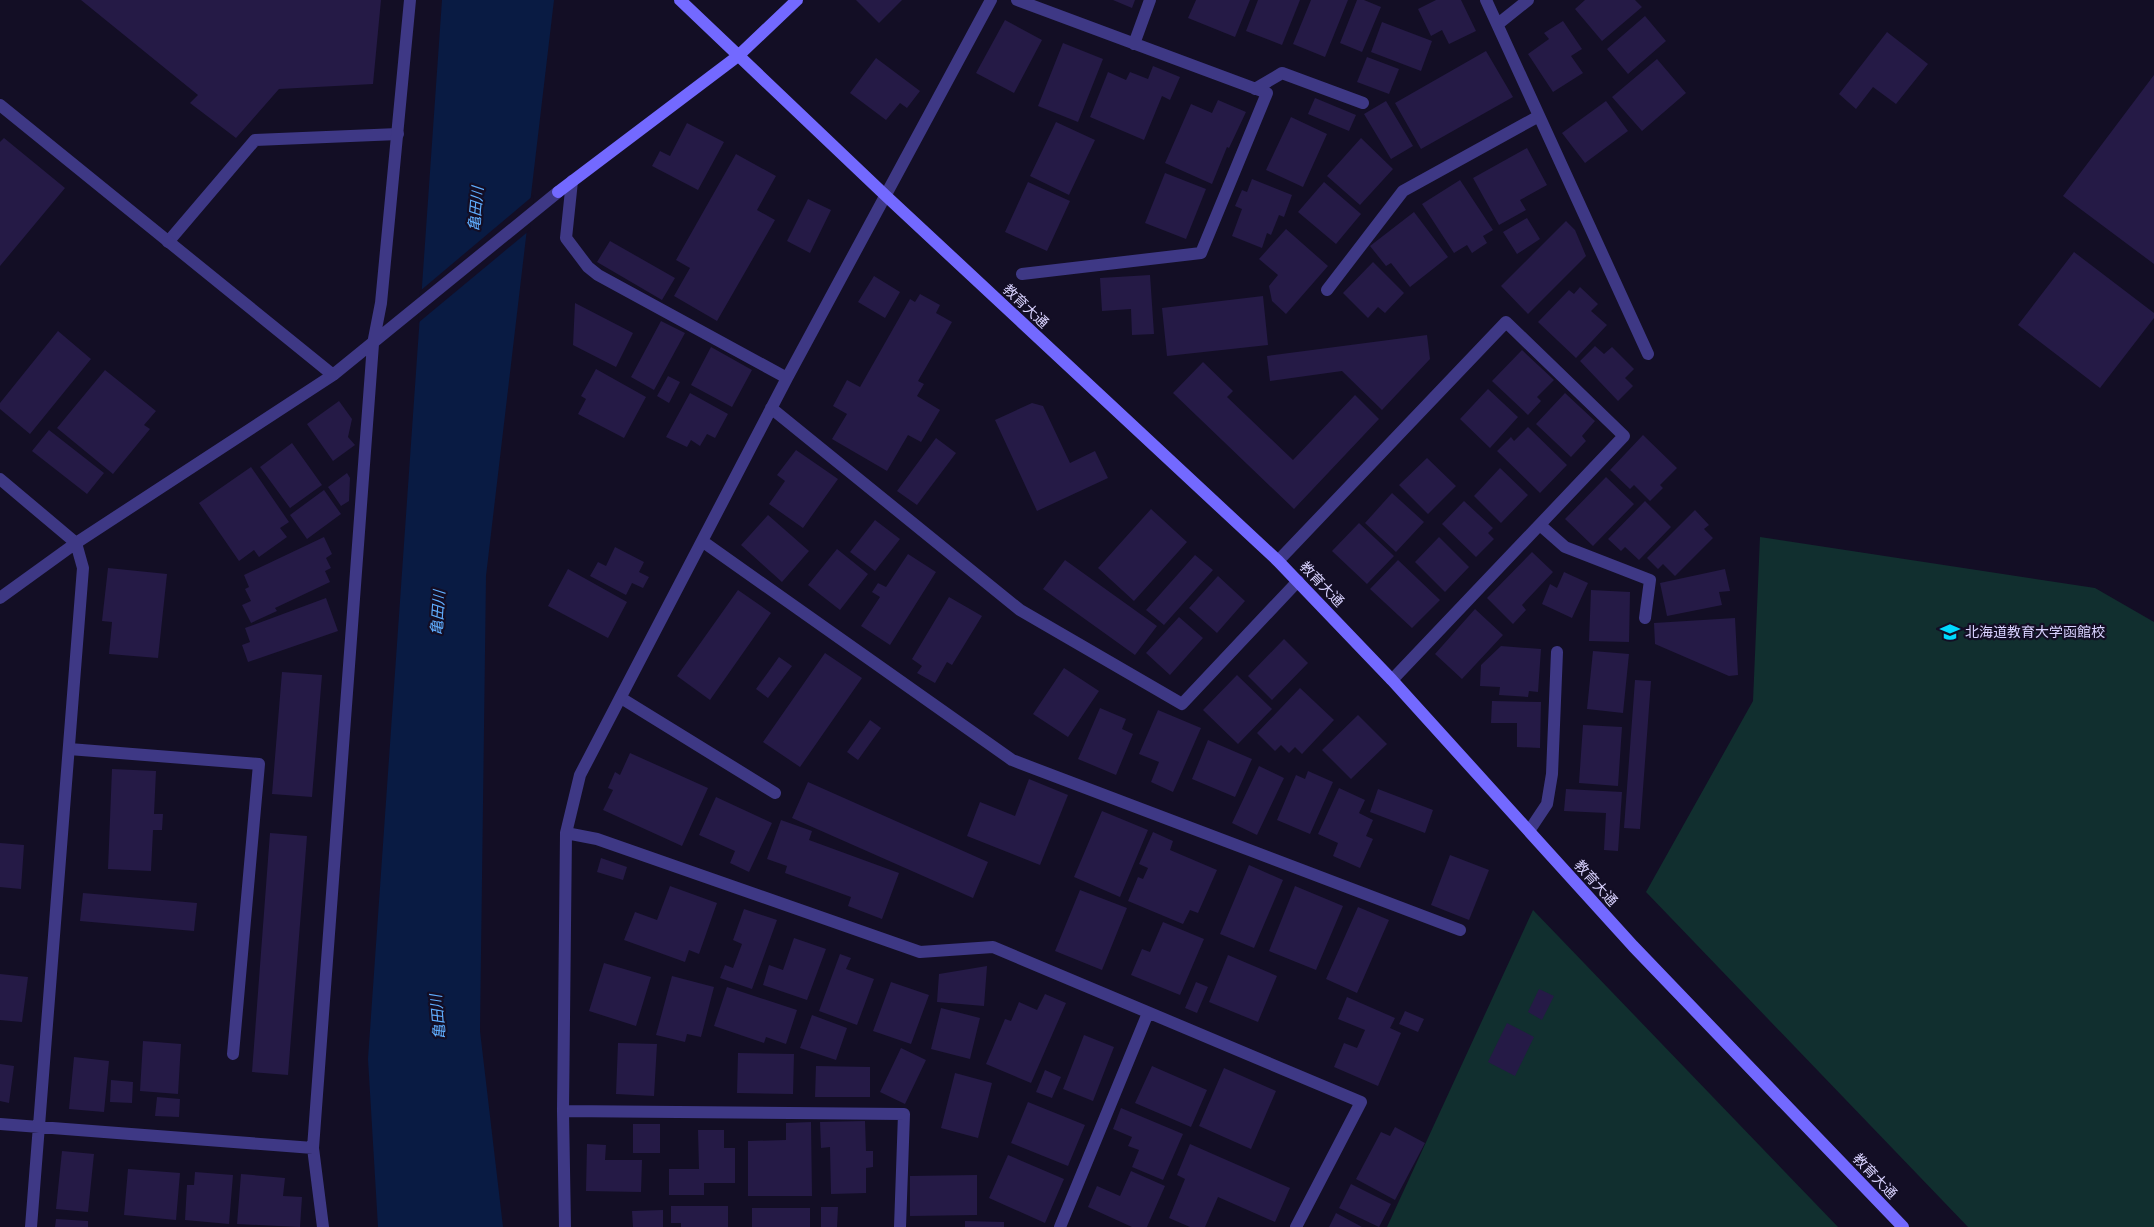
<svg xmlns="http://www.w3.org/2000/svg" width="2154" height="1227" viewBox="0 0 2154 1227" font-family="'IBM Plex Sans','Noto Sans JP',sans-serif">
<style>
.green{fill:#112f2f}
.water{fill:#091b43}
.pier{fill:#130e25}
.building{fill:#251a46}
.lines{fill:none;stroke-linecap:round;stroke-linejoin:round}
.lane{stroke:#3e3885;stroke-width:12}
.street{stroke:#3e3885;stroke-width:12}
.secondary{stroke:#7369ff;stroke-width:12}
.labels{text-anchor:middle;stroke-width:4.5;stroke-linejoin:round;paint-order:stroke}
.street-label{font-size:14px;fill:#d9d2ff;stroke:#130e25}
.poi-label{font-size:14px;fill:#d9d2ff;stroke:#130e25;text-anchor:start}
.water-label{font-size:15px;font-style:italic;fill:#60aeff;stroke:#130e25}
</style>
<rect width="100%" height="100%" fill="#130e25"/>
<!-- green -->
<path class="green" d="M1760,537L2095,588L2154,622V1227H1968L1646,892L1753,701Z
M1533,910L1838,1227H1387Z"/>
<!-- water -->
<path class="water" d="M442,0H554L486,576L480,1031L503,1227H378L368,1059Z"/>
<!-- pier -->
<path class="pier" d="M534,195L530,230L418,323L420,291Z"/>
<!-- building -->
<path class="building" d="M81,0H381L373,84L279,89L236,138L190,103L198,95Z
M856,0H902L879,23Z
M1113,0H1135L1132,8Z
M1196,0H1250L1235,37L1188,18Z
M1258,0H1300L1282,45L1246,31Z
M1311,0H1348L1325,57L1293,44Z
M1357,0H1364L1381,7L1362,52L1340,43Z
M1436,0H1461L1476,31L1449,44L1442,30L1431,36L1418,9Z
M1585,0H1635L1642,7L1602,41L1575,9Z
M1645,16L1666,41L1628,74L1607,49Z
M1005,20L1042,40L1014,93L976,73Z
M1563,21L1582,49L1571,56L1583,73L1553,92L1528,54L1549,39L1544,33Z
M1382,22L1432,41L1421,71L1371,52Z
M1887,32L1928,64L1896,104L1873,87L1856,109L1839,94Z
M1063,43L1103,59L1078,122L1038,106Z
M1486,51L1513,97L1421,149L1395,103Z
M1367,57L1399,69L1389,94L1357,82Z
M876,58L920,91L907,108L900,103L886,120L850,93Z
M1657,59L1686,93L1642,131L1612,97Z
M1153,66L1180,77L1170,100L1162,96L1144,140L1090,117L1108,72L1126,80L1130,72L1148,79Z
M2154,75V264L2063,196Z
M1315,98L1356,115L1349,131L1308,114Z
M1218,100L1246,112L1229,148L1227,147L1212,184L1165,163L1191,104L1212,113Z
M1386,101L1413,146L1391,159L1364,114Z
M1606,101L1628,131L1585,163L1562,133Z
M1291,117L1327,134L1303,187L1266,170Z
M1056,122L1095,140L1069,195L1030,176Z
M687,123L724,142L698,190L652,166L660,151L670,156Z
M4,138L65,188L0,266V142Z
M1361,138L1393,169L1360,205L1327,176Z
M1527,148L1547,185L1520,200L1526,210L1499,225L1473,178Z
M736,154L776,176L757,210L775,220L717,321L674,296L690,268L676,260Z
M1165,173L1206,189L1186,239L1145,223Z
M1252,179L1292,195L1284,217L1279,215L1271,235L1267,233L1262,248L1232,236L1242,209L1235,206L1242,190L1247,192Z
M1460,180L1493,230L1483,236L1487,243L1472,253L1467,245L1454,253L1422,204Z
M1028,182L1070,201L1047,251L1005,232Z
M1324,182L1361,214L1336,244L1298,212Z
M808,199L831,210L810,253L787,241Z
M1414,212L1448,257L1410,287L1391,263L1386,266L1370,246Z
M1527,218L1540,239L1517,254L1503,232Z
M1566,221L1575,230L1586,256L1528,314L1501,286Z
M1286,229L1328,266L1286,314L1272,301L1269,286L1278,275L1259,259Z
M610,241L675,278L662,300L597,262Z
M2074,252L2154,313V318L2100,388L2018,325Z
M1373,262L1404,293L1385,313L1378,307L1368,318L1343,293Z
M1150,275L1154,334L1132,335L1131,309L1102,311L1100,278Z
M874,276L900,292L885,318L858,302Z
M1580,287L1598,304L1591,311L1607,325L1576,358L1538,322L1569,290L1574,294Z
M920,294L940,305L936,313L952,322L918,381L924,384L917,396L940,410L921,442L908,435L887,471L832,439L847,414L833,406L847,380L860,387L910,299L915,302Z
M1263,296L1268,345L1167,356L1162,308Z
M575,303L633,333L616,367L573,345Z
M661,321L685,333L654,390L631,377Z
M58,331L91,359L30,434L0,409V403Z
M1427,335L1430,359L1382,410L1342,371L1270,381L1267,356Z
M1595,346L1604,354L1612,347L1634,369L1625,378L1633,386L1618,401L1580,361Z
M711,347L752,370L732,407L691,385Z
M1522,350L1554,380L1537,397L1541,401L1528,415L1492,381Z
M1203,362L1233,391L1227,397L1293,460L1355,395L1379,419L1294,509L1173,393Z
M596,369L646,397L624,438L578,414L586,399L581,396Z
M105,370L156,411L144,425L150,429L113,474L57,428Z
M668,376L680,382L669,403L657,396Z
M1488,389L1518,417L1490,448L1460,419Z
M690,393L728,414L715,438L707,434L700,446L691,440L687,447L666,437Z
M1565,393L1595,421L1582,436L1586,441L1571,457L1536,424Z
M339,401L352,419L348,437L355,445L333,461L307,424Z
M1032,403L1043,406L1070,463L1095,451L1108,478L1037,511L995,420Z
M1528,427L1567,465L1540,493L1497,451L1511,437L1514,441Z
M49,430L104,473L87,494L32,451Z
M1643,435L1677,468L1660,485L1663,488L1650,501L1634,485L1630,489L1610,470Z
M936,438L956,453L917,505L897,491Z
M292,443L322,485L290,508L260,467Z
M796,450L838,479L803,528L769,504L785,481L777,475Z
M1427,458L1456,486L1428,514L1399,485Z
M251,467L289,522L280,528L287,537L259,557L254,550L239,561L199,503Z
M1500,468L1528,495L1501,523L1474,496Z
M347,473L350,478L349,501L341,506L328,487Z
M1606,477L1634,504L1593,546L1565,519Z
M324,490L341,514L307,539L290,515Z
M1392,493L1424,522L1396,552L1365,523Z
M1464,501L1493,528L1488,533L1494,539L1476,557L1442,524Z
M1645,501L1671,527L1639,560L1625,547L1621,551L1608,539Z
M1151,509L1187,542L1134,601L1098,568Z
M1695,510L1709,525L1704,529L1713,538L1675,576L1663,564L1658,569L1647,558Z
M768,515L809,551L782,582L741,545Z
M875,520L900,539L875,571L850,552Z
M1359,523L1394,556L1367,584L1332,551Z
M324,537L332,554L326,558L331,568L325,571L330,582L275,608L277,611L251,623L242,605L251,601L245,589L249,587L244,575Z
M1439,537L1469,567L1445,592L1415,562Z
M615,547L644,562L639,572L649,577L643,588L632,583L626,595L590,576L598,562L606,566Z
M837,549L868,574L840,610L808,585Z
M1532,552L1553,572L1522,605L1526,610L1513,624L1487,598Z
M908,554L936,572L890,645L861,626L880,597L872,592L878,583L886,587Z
M1195,555L1213,570L1164,625L1146,610Z
M1065,560L1157,626L1135,655L1043,589Z
M1398,560L1440,600L1412,628L1370,589Z
M108,568L167,574L158,658L109,654L112,622L102,621Z
M568,569L627,602L608,638L548,606Z
M1725,569L1730,591L1719,592L1722,605L1667,616L1660,583Z
M1564,572L1588,583L1572,618L1542,604L1550,584L1557,588Z
M1218,576L1245,601L1217,633L1189,608Z
M738,590L771,613L710,700L677,676Z
M1591,590L1630,592L1629,642L1589,641Z
M949,597L982,616L952,665L947,662L935,683L917,673L922,666L912,659Z
M326,598L338,631L248,662L242,645L250,642L245,628Z
M1475,609L1503,635L1462,679L1435,654Z
M1179,617L1203,638L1170,675L1146,653Z
M1735,618L1738,675L1729,676L1655,644L1654,623Z
M1284,639L1308,663L1272,700L1248,676Z
M1501,646L1541,649L1538,692L1529,691L1528,697L1499,695L1500,687L1480,686L1481,665Z
M1593,651L1629,654L1623,713L1587,709Z
M825,653L862,678L800,767L763,742Z
M779,657L792,666L768,698L756,689Z
M1064,668L1099,691L1068,737L1033,714Z
M282,672L322,675L312,797L272,794Z
M1237,675L1272,709L1238,744L1203,710Z
M1635,680L1651,681L1640,829L1624,828Z
M1300,688L1334,720L1302,754L1295,747L1289,753L1281,745L1275,751L1257,733Z
M1492,701L1541,702L1540,748L1517,747V723H1491Z
M1100,708L1126,719L1122,729L1133,734L1116,775L1078,759Z
M1158,710L1201,728L1173,792L1151,782L1159,762L1139,754Z
M1358,715L1387,744L1351,779L1322,750Z
M870,720L881,728L858,760L847,752Z
M1583,725L1622,727L1618,786L1579,783Z
M1208,740L1252,759L1235,797L1192,779Z
M630,753L708,788L682,846L603,810L613,790L608,788L615,772L620,775Z
M1259,766L1284,778L1257,835L1232,823Z
M112,769L156,771L154,814H163L162,830H153L151,871L108,869Z
M1308,771L1333,782L1310,834L1277,820L1296,775L1305,779Z
M1029,779L1068,795L1040,865L967,836L980,802L1015,816Z
M808,782L988,862L973,898L792,818Z
M1339,788L1365,800L1359,813L1373,820L1366,836L1373,839L1360,868L1333,856L1338,843L1318,834Z
M1378,789L1433,810L1425,833L1370,812Z
M1566,789L1622,792L1618,851L1604,850L1606,813L1564,811Z
M716,797L772,823L749,872L730,863L735,851L699,835Z
M1102,811L1148,830L1120,897L1074,877Z
M781,820L812,831L809,840L899,873L882,919L848,906L851,897L785,873L787,866L767,859Z
M1153,832L1173,841L1170,850L1217,870L1198,913L1190,910L1183,924L1128,901L1138,877L1143,879L1148,868L1139,864Z
M270,833L307,836L288,1075L252,1072Z
M0,843L24,845L21,889L0,887Z
M1450,855L1489,870L1469,920L1431,905Z
M601,858L627,867L623,880L597,872Z
M1249,865L1283,880L1254,948L1220,934Z
M670,886L717,903L699,954L689,950L685,962L624,940L635,912L657,920Z
M1295,886L1343,906L1316,970L1269,951Z
M1080,890L1127,908L1102,970L1055,951Z
M83,893L197,903L194,931L80,921Z
M1358,907L1389,920L1357,993L1326,979Z
M744,909L777,920L752,989L720,978L725,965L733,968L742,944L733,940Z
M1163,922L1204,939L1180,995L1131,975L1142,949L1150,952Z
M794,938L826,949L807,1000L763,985L769,965L783,970Z
M840,954L851,958L846,969L874,979L857,1025L819,1011Z
M1228,955L1277,976L1258,1022L1209,1002Z
M604,963L651,977L636,1026L589,1011Z
M987,966L984,1006L937,1002L939,974Z
M0,974L28,977L22,1022L0,1020Z
M672,976L714,987L701,1037L687,1034L685,1042L656,1035Z
M891,982L929,995L911,1044L873,1031Z
M1196,982L1208,987L1197,1013L1185,1008Z
M727,987L797,1010L786,1044L766,1037L764,1043L714,1026Z
M1539,989L1554,996L1542,1020L1528,1012Z
M1045,994L1066,1003L1031,1083L986,1064L1005,1019L1011,1021L1019,1002L1037,1010Z
M1347,997L1395,1018L1390,1028L1401,1033L1378,1086L1334,1067L1344,1043L1357,1048L1365,1030L1338,1019Z
M941,1008L980,1018L970,1059L931,1049Z
M1405,1011L1424,1019L1418,1032L1399,1024Z
M812,1015L847,1028L836,1060L800,1048Z
M1507,1023L1534,1037L1515,1076L1488,1062Z
M1084,1035L1114,1047L1093,1101L1063,1089Z
M143,1041L181,1044L178,1094L140,1091Z
M618,1043L657,1044L654,1096L616,1094Z
M901,1048L926,1060L905,1104L880,1092Z
M738,1053L794,1054L793,1094L737,1093Z
M74,1057L109,1061L104,1112L69,1109Z
M0,1064L14,1066L9,1103L0,1101Z
M816,1066L870,1067V1097H815Z
M1152,1066L1207,1090L1191,1127L1135,1103Z
M1224,1068L1276,1091L1251,1149L1199,1126Z
M1045,1070L1061,1077L1052,1098L1036,1092Z
M955,1073L992,1083L978,1138L941,1128Z
M111,1080L133,1082L132,1103L110,1102Z
M157,1097L180,1099L179,1117L155,1116Z
M1028,1102L1085,1125L1068,1166L1011,1143Z
M1121,1108L1183,1134L1163,1180L1132,1167L1139,1150L1128,1146L1132,1137L1113,1129Z
M865,1121L866,1151H873V1167L866,1168V1193L831,1194L830,1147L821,1148L820,1122Z
M811,1122L812,1196H748V1141L786,1140V1123Z
M633,1124H660V1153H633Z
M1395,1127L1425,1143L1395,1200L1356,1179L1381,1132L1390,1136Z
M698,1130H724V1148H735V1183H704V1195H669V1169H699Z
M587,1144L606,1145L605,1160H642L641,1192L586,1191Z
M1190,1144L1290,1188L1275,1222L1218,1197L1205,1227H1190L1169,1218L1185,1179L1177,1175Z
M62,1151L94,1154L88,1212L56,1209Z
M1008,1155L1064,1179L1045,1223L989,1198Z
M128,1169L180,1173L176,1220L124,1215Z
M1131,1171L1165,1186L1147,1227H1132L1088,1207L1097,1186L1120,1196Z
M195,1172L233,1175L229,1224L185,1220L187,1185H194Z
M241,1174L285,1178L283,1196L302,1197L300,1227L237,1224Z
M977,1175V1215L910,1216V1176Z
M1351,1184L1391,1204L1379,1227L1339,1208Z
M671,1206H728V1227H681V1223H671Z
M821,1207H838L837,1227H821Z
M752,1208H810V1227H752Z
M663,1210V1227H633L632,1211Z
M1336,1213L1362,1227H1329Z
M56,1219L88,1221V1227H55Z
M965,1221L1004,1222V1227H965Z"/>
<g class="lines">
<!-- lane -->
<path class="lane" d="M168,242L255,140L398,134
M621,698L775,793
M69,749L259,764L233,1054"/>
<!-- street -->
<path class="street" d="M1017,0L1267,93L1201,253L1022,274
M1486,0L1648,354
M1498,24L1528,0
M1134,44L1150,0
M1255,89L1282,73L1363,103
M0,105L333,375
M572,181L566,238L588,267L598,275L787,378
M1327,290L1403,191L1539,116
M771,408L1020,610L1182,704L1298,581
M0,479L76,543L83,568L31,1227
M1540,525L1565,547L1650,580L1645,618
M702,541L1012,760L1460,930
M1278,561L1506,322L1624,436L1392,680
M0,598L76,543L333,375L558,192
M1529,831L1547,804L1552,774L1557,652
M566,833L597,839L920,952L993,947L1361,1102L1296,1227
M563,1111L904,1114L900,1227
M0,1124L313,1148
M323,1227L313,1148L373,344L381,303L410,0
M565,1227L563,1111L566,833L580,775L787,378L991,0
M1060,1227L1148,1013"/>
<!-- secondary -->
<path class="secondary" d="M680,0L885,195L1278,561L1392,680L1633,946L1903,1227
M558,192L738,56L797,0"/>
</g>
<!-- icons -->
<defs>
<symbol id="university-bare" viewBox="-9 -9 18 18"><path d="M0-5L7-2L0 1L-7-2ZM-4 1L0 2.5L4 1V4Q0 6-4 4Z" fill="#00d9fd" stroke="#130e25" stroke-width="2.5" paint-order="stroke"/></symbol>
</defs>
<g fill-rule="evenodd">
<use href="#university-bare" x="1936" y="618" width="28" height="28"/>
</g>
<g class="labels">
<!-- street labels -->
<g class="street-label">
<text transform="translate(1026 306) rotate(43)" y="5">教育大通</text>
<text transform="translate(1322 584) rotate(46)" y="5">教育大通</text>
<text transform="translate(1596 883) rotate(48)" y="5">教育大通</text>
<text transform="translate(1875 1176) rotate(46)" y="5">教育大通</text>
</g>
<!-- poi labels -->
<g class="poi-label">
<text x="1965" y="637">北海道教育大学函館校</text>
</g>
<!-- water labels -->
<g class="water-label">
<text transform="translate(476 209) rotate(-85)" y="5">亀田川</text>
<text transform="translate(438 613) rotate(-86)" y="5">亀田川</text>
<text transform="translate(438 1017) rotate(-95)" y="5">亀田川</text>
</g>
</g>
</svg>
